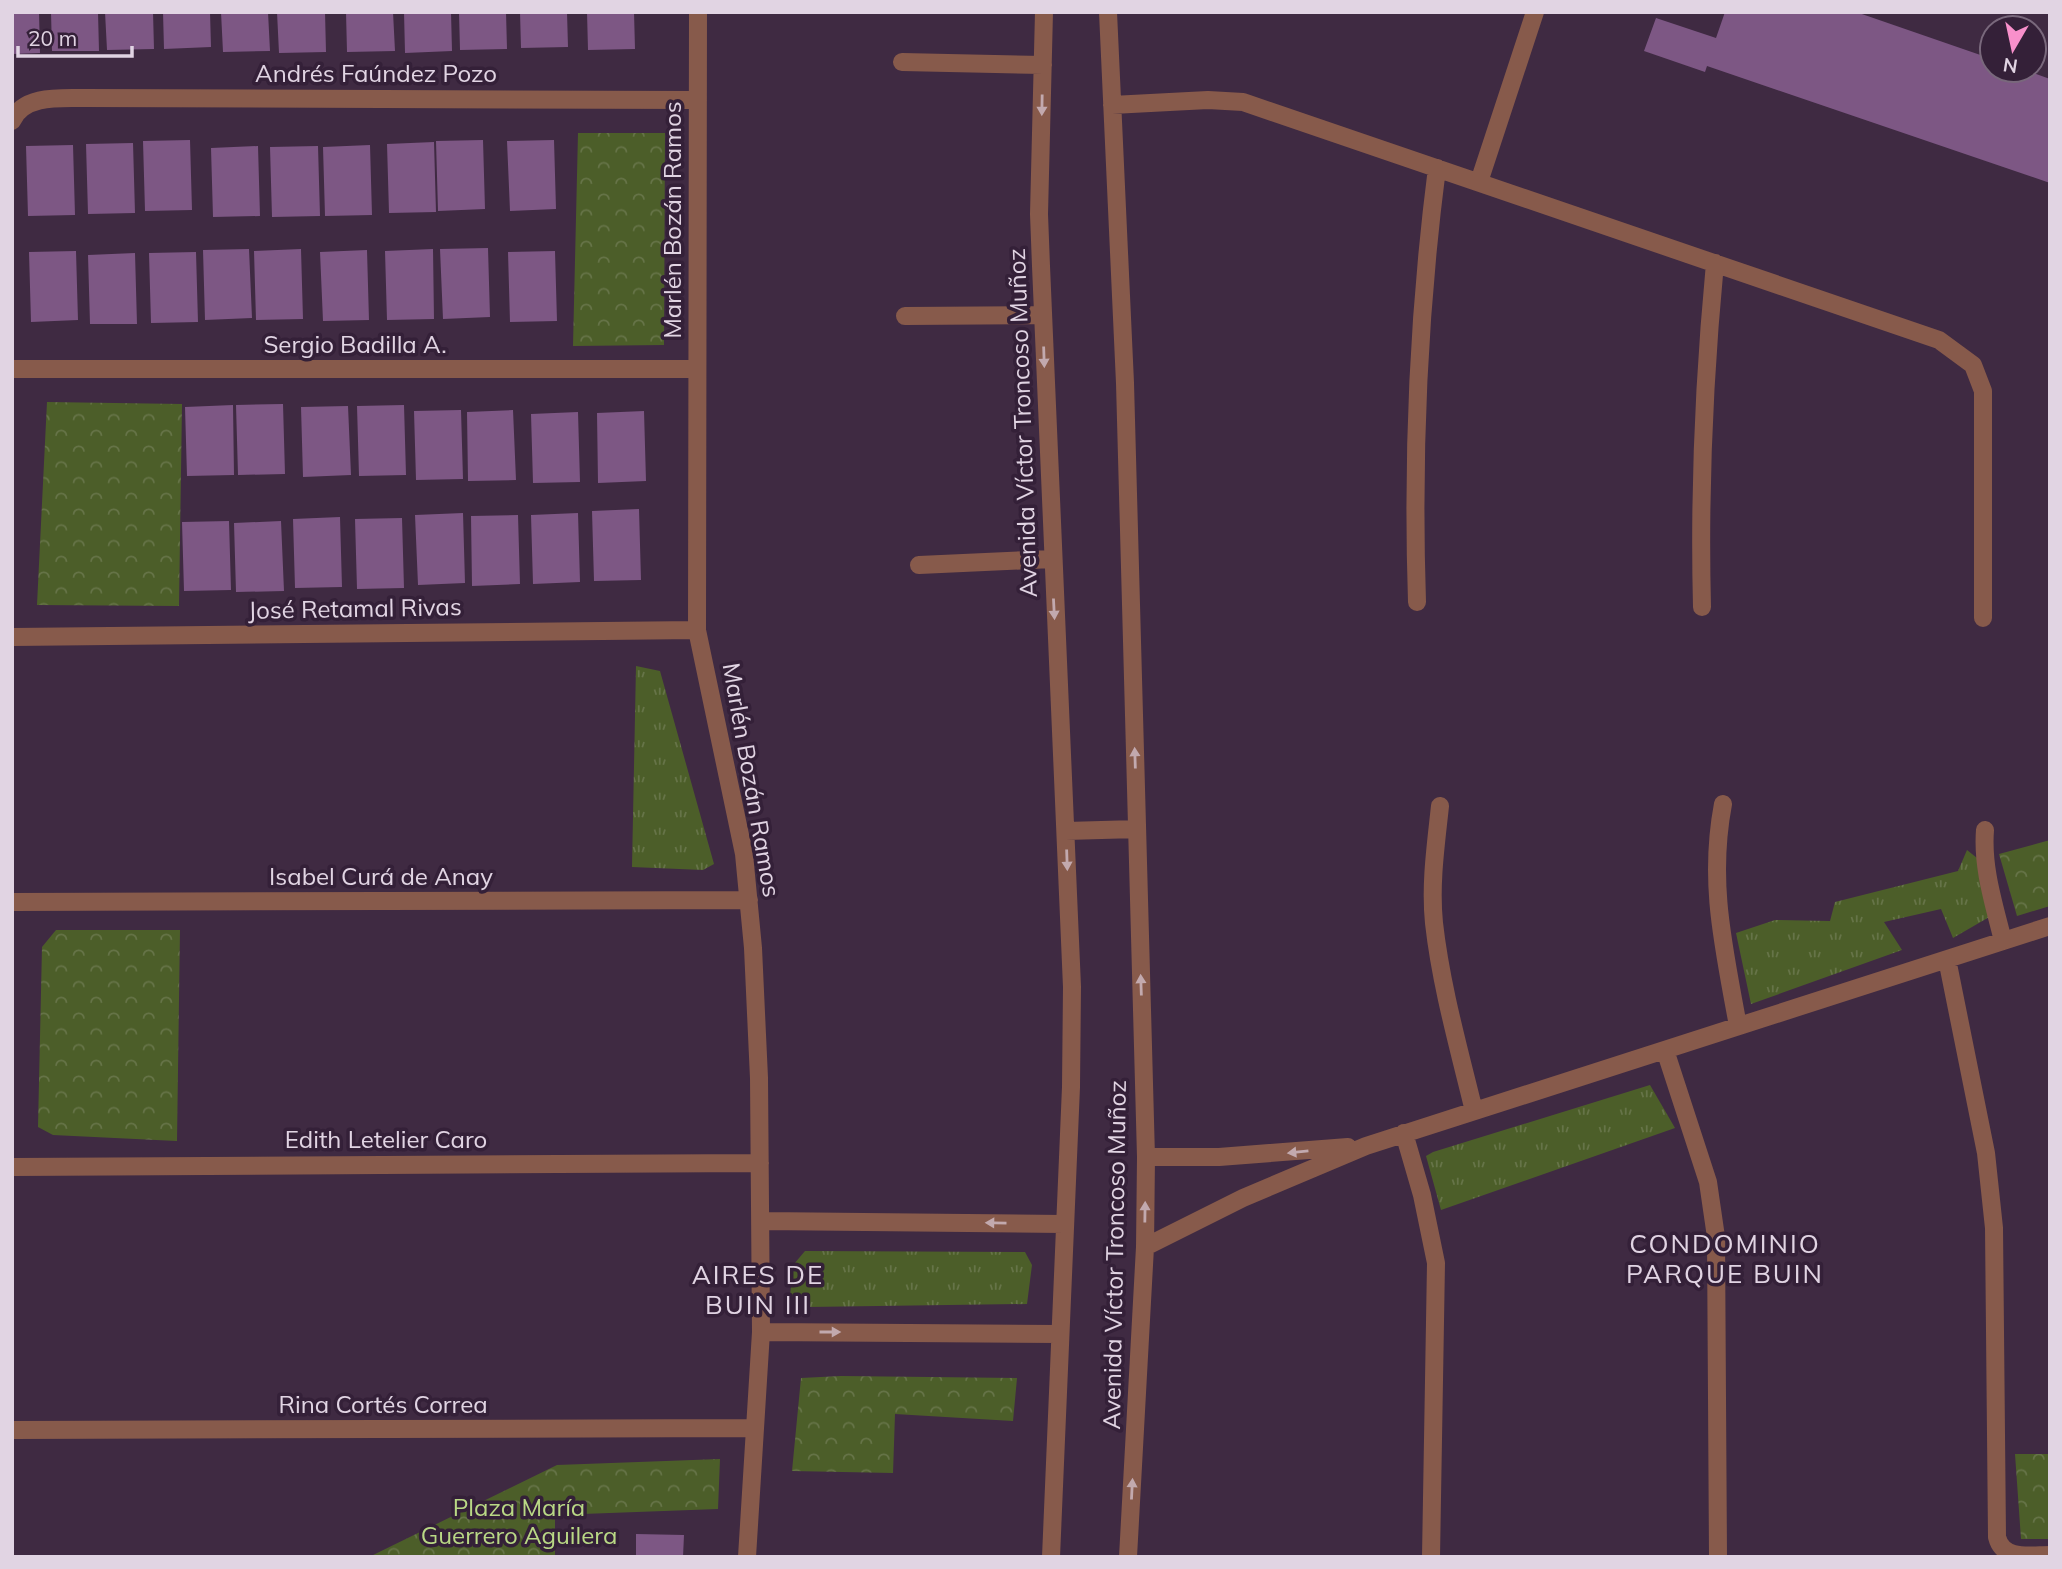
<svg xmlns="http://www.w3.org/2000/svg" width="2062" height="1569" viewBox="0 0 2062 1569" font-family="Mulish,sans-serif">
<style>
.grass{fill:url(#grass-tufts)}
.park{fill:url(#park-crowns)}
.building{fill:#7d5784}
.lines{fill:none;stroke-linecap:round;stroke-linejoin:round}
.minor{stroke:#875a4b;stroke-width:18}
.oneway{fill:#c2a9ae}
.labels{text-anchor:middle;stroke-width:7;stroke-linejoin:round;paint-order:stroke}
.street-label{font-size:24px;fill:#e1d4e3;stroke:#342038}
.park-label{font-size:24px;fill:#b9d885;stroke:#342038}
.neighbourhood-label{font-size:26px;letter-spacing:2px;fill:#e1d4e3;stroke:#342038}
</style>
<defs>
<pattern id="grass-tufts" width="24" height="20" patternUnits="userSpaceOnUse" patternTransform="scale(1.75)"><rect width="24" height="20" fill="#4c5e29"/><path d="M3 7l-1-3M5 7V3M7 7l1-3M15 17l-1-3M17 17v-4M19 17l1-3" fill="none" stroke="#667448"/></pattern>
<pattern id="park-crowns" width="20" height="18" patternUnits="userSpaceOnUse" patternTransform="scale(1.75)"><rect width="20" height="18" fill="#4c5e29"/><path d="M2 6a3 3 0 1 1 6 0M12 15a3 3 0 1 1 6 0" fill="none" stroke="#667448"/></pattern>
</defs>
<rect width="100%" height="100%" fill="#3f2a42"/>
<!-- grass -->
<path class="grass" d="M636,666L660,671L714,864L703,870L632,867Z
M1967,850L1977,858L1991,916L1953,938L1941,909L1884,922L1902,950L1751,1004L1736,933L1775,920L1830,921L1835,902L1958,871Z
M1650,1085L1675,1128L1441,1210L1426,1156L1433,1152Z
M805,1251L1025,1252L1032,1265L1027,1304L807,1307L790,1295L794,1264Z"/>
<!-- park -->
<path class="park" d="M578,133H665L664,345L573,346Z
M47,402L182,404L179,606L37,605Z
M2050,840V906L2017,916L1999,854Z
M56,930H180L177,1141L53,1135L38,1127L42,947Z
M841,1376L1017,1378L1013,1421L895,1414L893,1473L792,1471L801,1378Z
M2015,1454H2050V1539H2021Z
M720,1459L718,1509L555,1515V1557H369L557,1465Z"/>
<!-- building -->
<path class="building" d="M12,12H39L40,53L12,54Z
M51,12H98L99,51H52Z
M105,12H153L154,49L107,50Z
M163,12H210L211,47L164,49Z
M221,12H268L270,51L223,52Z
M277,12H325L326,52L279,53Z
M346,12H393L395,51L347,52Z
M404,12H451L452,51L405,53Z
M459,12H506L507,49L460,50Z
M520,12H567L568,47L521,48Z
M587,12H634L635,49L588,50Z
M1725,12H1856L1992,59V70H2025L2050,79V183L1707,66L1705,72L1644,51L1656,18L1716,38Z
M190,140L192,210L145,211L143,141Z
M483,140L485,209L438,211L436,141Z
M554,140L556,209L510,211L507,141Z
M434,142L436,212L389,213L387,144Z
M133,143L135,213L88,214L86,144Z
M73,145L75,215L28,216L26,146Z
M370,145L372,215L325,216L323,147Z
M258,146L260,216L213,217L211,148Z
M318,146L320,216L272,217L270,147Z
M488,248L490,317L443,319L440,249Z
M249,249L252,318L205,320L203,250Z
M301,249L303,319L256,320L254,251Z
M433,249L434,319L387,320L385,251Z
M367,250L369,320L323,321L320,252Z
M76,251L78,320L31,322L29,252Z
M555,251L557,321L510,322L508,252Z
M196,252L198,322L151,323L149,253Z
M135,253L137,324H90L88,255Z
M283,404L285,474L238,475L236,405Z
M233,405L234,475L187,476L185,407Z
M404,405L406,475L359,476L357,406Z
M348,406L351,475L303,477L301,407Z
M461,410L463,479L416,480L414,411Z
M513,410L516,480L468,481L467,412Z
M644,411L646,481L598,483L597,413Z
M578,412L580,482L533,483L531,414Z
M639,509L641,580L594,581L592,511Z
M463,513L465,583L418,585L415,515Z
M578,513L580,582L533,584L531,515Z
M518,515L520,584L472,586L471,516Z
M340,517L342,587L295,588L293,519Z
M402,518L404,588L357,589L355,519Z
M229,521L231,590L184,591L182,522Z
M281,521L284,591L236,592L234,523Z
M636,1534L684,1535L683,1557H636Z"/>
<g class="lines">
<!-- minor -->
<path class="minor" d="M698,12L697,630L744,854L753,948L759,1078L761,1332L747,1557
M1044,12L1039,214L1041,266L1072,987L1071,1087L1051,1557
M1108,12L1125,383L1146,1157L1145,1247L1128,1557
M902,62L1043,65
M1112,105L1208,100L1243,102L1939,340L1973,365L1983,391V618
M12,121C23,95 60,98 83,98L698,100
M1479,182L1535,12
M905,316L1042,315
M12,369H697
M919,565L1052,559
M1417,602C1412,453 1418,316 1437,168
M1702,607C1699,491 1704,379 1715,263
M12,637L697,630
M1723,804C1708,883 1724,948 1738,1026
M1440,806C1436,844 1430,884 1434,923C1441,986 1459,1049 1474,1111
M1985,830C1982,868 1994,904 2003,941
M1066,831L1137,829
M12,902L749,900
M1947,959L1986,1153L1994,1228L1997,1537C2003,1561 2030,1555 2050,1555
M1665,1050L1708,1182L1716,1237L1718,1557
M1404,1133L1422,1195L1436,1263L1431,1557
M1146,1157H1219L1348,1147
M12,1167L760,1163
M761,1221L1064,1224
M1145,1247L1243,1198L1366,1146L2050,926
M761,1332L1059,1334
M12,1430L754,1428"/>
</g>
<!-- one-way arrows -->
<defs><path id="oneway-solid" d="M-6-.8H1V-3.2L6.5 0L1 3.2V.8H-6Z" transform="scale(1.75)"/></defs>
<g class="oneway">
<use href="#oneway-solid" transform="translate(1042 105) rotate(91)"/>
<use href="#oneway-solid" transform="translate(1044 357) rotate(88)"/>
<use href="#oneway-solid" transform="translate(1054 609) rotate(87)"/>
<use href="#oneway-solid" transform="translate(1135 758) rotate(-92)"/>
<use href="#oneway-solid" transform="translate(1067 860) rotate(88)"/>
<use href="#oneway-solid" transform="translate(1141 985) rotate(-92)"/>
<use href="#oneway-solid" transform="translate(1298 1152) rotate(174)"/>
<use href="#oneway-solid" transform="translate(1145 1212) rotate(-89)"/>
<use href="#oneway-solid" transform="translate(996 1223) rotate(-179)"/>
<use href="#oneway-solid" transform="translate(830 1332)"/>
<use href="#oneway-solid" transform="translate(1132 1489) rotate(-87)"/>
</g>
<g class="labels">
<!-- street labels -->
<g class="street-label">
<text x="376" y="82">Andrés Faúndez Pozo</text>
<text transform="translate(673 220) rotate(-90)" y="8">Marlén Bozán Ramos</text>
<text x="355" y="353">Sergio Badilla A.</text>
<text transform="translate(1023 423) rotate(-92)" y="8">Avenida Víctor Troncoso Muñoz</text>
<text transform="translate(355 609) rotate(-1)" y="8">José Retamal Rivas</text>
<text transform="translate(751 780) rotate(80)" y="8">Marlén Bozán Ramos</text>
<text x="381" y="885">Isabel Curá de Anay</text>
<text x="386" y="1148">Edith Letelier Caro</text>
<text transform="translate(1115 1255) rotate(-89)" y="8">Avenida Víctor Troncoso Muñoz</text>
<text x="383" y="1413">Rina Cortés Correa</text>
</g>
<!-- park labels -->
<g class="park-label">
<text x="519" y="1516">Plaza María<tspan x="519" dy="28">Guerrero Aguilera</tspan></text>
</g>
<!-- neighbourhood labels -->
<g class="neighbourhood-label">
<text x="1725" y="1253">CONDOMINIO<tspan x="1725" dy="30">PARQUE BUIN</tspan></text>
<text x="758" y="1284">AIRES DE<tspan x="758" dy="30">BUIN III</tspan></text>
</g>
</g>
<!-- border -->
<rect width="2062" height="1569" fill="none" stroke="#e1d4e3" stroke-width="28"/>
<!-- north arrow -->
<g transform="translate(2013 49) rotate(189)"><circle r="33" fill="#342038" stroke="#79687c" stroke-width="2"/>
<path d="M0-5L12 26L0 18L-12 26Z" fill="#f890cb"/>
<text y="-10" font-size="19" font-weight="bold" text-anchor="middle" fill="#e1d4e3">N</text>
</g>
<!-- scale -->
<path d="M18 46v10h114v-10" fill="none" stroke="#e1d4e3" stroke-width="3.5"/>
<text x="28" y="46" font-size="21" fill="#e1d4e3" stroke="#342038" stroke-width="5" paint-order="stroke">20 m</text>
</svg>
